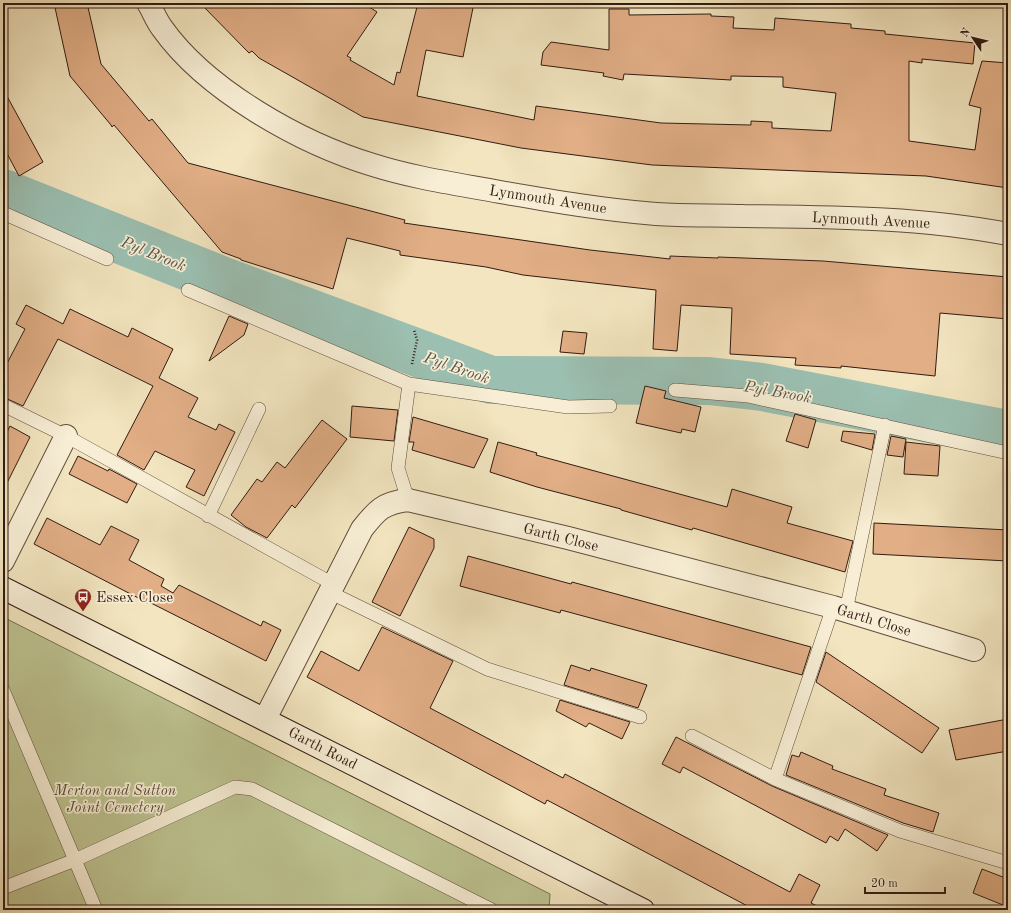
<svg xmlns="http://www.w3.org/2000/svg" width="1011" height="913" viewBox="0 0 1011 913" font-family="'Old Standard TT',serif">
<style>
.green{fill:#bdc390;stroke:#786f51}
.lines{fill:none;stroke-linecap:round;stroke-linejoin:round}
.river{stroke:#9bbfb1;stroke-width:48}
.building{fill:#e1ae86;stroke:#321b12}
.lane-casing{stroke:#624e3d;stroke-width:14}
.street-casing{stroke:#624e3d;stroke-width:24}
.secondary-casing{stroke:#321b12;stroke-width:24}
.path{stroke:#321b12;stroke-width:2.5;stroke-dasharray:1 2;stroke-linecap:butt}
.lane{stroke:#f7eed5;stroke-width:13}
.street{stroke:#f7eed5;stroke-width:22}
.secondary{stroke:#f7eed5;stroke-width:22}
.labels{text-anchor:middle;stroke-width:3.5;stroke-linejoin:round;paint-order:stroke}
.street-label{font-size:15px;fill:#321b12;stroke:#f7eed5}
.poi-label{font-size:15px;fill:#321b12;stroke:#f7eed5;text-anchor:start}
.park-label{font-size:15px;font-style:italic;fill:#5c4d38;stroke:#f7eed5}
.water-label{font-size:16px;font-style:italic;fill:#57544a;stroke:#f7eed5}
</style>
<rect width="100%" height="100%" fill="#f2e5bf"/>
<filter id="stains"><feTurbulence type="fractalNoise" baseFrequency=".005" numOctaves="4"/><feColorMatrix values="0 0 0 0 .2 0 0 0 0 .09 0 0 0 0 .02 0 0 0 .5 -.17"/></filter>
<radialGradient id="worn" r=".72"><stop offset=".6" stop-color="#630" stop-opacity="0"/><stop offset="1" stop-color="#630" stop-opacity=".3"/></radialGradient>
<!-- green -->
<path class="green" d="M3,617L550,894L549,910H3Z"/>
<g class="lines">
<!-- river -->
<path class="river" d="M3,193L226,282L491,380L709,381L762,387L1008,434"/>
</g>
<!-- building -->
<path class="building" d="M54,3H87L101,64L149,121L152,119L188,163L405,220L404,223L590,250L670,259V256L718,258V257L823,261L1008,277V319L940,313L935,376L841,366V368L795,365L796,358L730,354L732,308L681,305L677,351L653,349L656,290L523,275L486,267L400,255V251L347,238L333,289L241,260V259L222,252L114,125L112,127L111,125L70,76Z
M200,3H363L377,12L347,56L351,58L350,60L394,85L397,72L400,73L418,3H474L463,57L426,50L417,96L534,120L536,106L661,123L751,125V121L772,122V128L831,131L836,93L783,87V77L731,76V80L624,74L623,80L603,76L604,73L541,65L543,52L551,42L609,50V9H629V15L711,14V16L734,17L733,28L774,30L775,18L851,24V28L885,31V34L975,43L973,64L922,59V63L909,61V141L975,150L981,108L969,105L982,61L1008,63V188L926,176L652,165L521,148L363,117L259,58L252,51L249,53Z
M3,89L43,162L19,176L3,146Z
M26,305L63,324L70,309L128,337L132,328L173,349L159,378L198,398L188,417L216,430L219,424L235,432L204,496L186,487L195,470L155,451L144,470L117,455L153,386L58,339L23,406L3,397V371L25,329L16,324Z
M229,316L248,324L244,335L209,361Z
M563,331L587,333L584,354L560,352Z
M645,386L666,391L664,398L701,407L695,432L682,429L681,433L636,423Z
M352,406L398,410L394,441L350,437Z
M795,414L816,420L808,448L786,441Z
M413,417L488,439L474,468L412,450L414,442H409Z
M322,420L347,439L295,508L292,505L267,538L246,527L231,515L257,479L262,482L277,462L285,468Z
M10,426L30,437L3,491V440Z
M843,431L875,434L872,450L841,441Z
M891,436L906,439L903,457L887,455Z
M498,442L537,453L536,455L727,507L732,489L792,507L787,523L853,541L845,572L693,528L692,530L621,510V509L537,487L490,472Z
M906,442L940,446L938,476L904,474Z
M78,456L108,471L109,469L137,484L127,503L69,474Z
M47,518L100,545L111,526L139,540L129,560L164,579L161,586L173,593L179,585L261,626L263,621L281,630L266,661L149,602L148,603L34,544Z
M874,523L1008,530V561L873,554Z
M409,527L434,539V548L400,616L372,602Z
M468,556L571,584L572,582L811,647L802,675L561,610L560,613L460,586Z
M382,627L453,661L430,708L563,778L565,774L790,892L799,874L820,885L811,903L825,910H755L547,800L545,804L307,677L321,651L359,671Z
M826,652L939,728L922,753L816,682Z
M571,665L590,671L591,668L647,685L638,708L564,685Z
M560,700L630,722L622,739L589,723L586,727L556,711Z
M1008,719V751L956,760L949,730Z
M676,737L772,786L888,835L877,851L845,829L838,841L830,836L826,843L683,767L680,773L662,764Z
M801,752L833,766L832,769L886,789L884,795L939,813L933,832L903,823L786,775L792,755L799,757Z
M982,869L1008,879V907L973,893Z"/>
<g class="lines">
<defs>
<path id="lane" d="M3,213L107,259
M188,290L409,384L568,407L610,406
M675,390L748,396L1008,453
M3,405L66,436L333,584
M408,500L398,468L409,384
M208,516L259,409
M329,592L487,669L640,717
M846,611L885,425
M3,690L75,860L235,787L252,789L492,910
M692,736L775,779L900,831L1008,863
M775,779L833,607
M3,888L75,860L96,910"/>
<path id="street" d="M148,3C153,11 156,20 162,28C206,90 300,143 373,165C414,178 457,184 500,192C552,201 604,210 656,214C685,216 715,215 744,216C832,217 921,217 1008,234
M3,561L66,436
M265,719L362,529C377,510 383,503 408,500L568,538L833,607L974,650"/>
<path id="secondary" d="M3,588L643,910"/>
</defs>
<!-- lane casing -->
<use href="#lane" class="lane-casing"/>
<!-- street casing -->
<use href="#street" class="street-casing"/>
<!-- secondary casing -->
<use href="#secondary" class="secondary-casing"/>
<!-- path -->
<path class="path" d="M412,364L417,340L414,330"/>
<!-- lane -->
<use href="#lane" class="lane"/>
<!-- street -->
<use href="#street" class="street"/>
<!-- secondary -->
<use href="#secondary" class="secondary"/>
</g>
<!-- icons -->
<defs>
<symbol id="bus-pin" viewBox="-11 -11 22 30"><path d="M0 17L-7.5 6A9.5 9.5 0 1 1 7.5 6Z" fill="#8f2418" stroke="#f7eed5"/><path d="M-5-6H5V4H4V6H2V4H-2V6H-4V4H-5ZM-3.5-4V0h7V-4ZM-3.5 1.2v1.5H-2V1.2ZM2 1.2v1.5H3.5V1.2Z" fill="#fff"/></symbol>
</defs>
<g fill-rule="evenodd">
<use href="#bus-pin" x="73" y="587" width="20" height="27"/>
</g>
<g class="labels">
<!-- street labels -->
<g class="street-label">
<text transform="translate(548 199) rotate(9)" y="5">Lynmouth Avenue</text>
<text transform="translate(871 220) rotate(3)" y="5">Lynmouth Avenue</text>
<text transform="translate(561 537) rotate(14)" y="5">Garth Close</text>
<text transform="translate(874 620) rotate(17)" y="5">Garth Close</text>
<text transform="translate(323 748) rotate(27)" y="5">Garth Road</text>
</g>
<!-- poi labels -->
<g class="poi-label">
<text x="96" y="602">Essex Close</text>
</g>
<!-- park labels -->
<g class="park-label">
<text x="115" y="795">Merton and Sutton<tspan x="115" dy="17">Joint Cemetery</tspan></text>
</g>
<!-- water labels -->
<g class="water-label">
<text transform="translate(154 253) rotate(22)" y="6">Pyl Brook</text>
<text transform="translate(457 367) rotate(19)" y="6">Pyl Brook</text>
<text transform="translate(778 391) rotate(10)" y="6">Pyl Brook</text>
</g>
</g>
<!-- margin -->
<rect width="1011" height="913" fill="none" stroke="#f2e5bf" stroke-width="16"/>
<rect x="4" y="4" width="1003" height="905" fill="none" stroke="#321b12" stroke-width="2"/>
<rect x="8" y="8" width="995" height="897" fill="none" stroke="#321b12"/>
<!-- north arrow -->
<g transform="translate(973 38) rotate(305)" stroke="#f7eed5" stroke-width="3" paint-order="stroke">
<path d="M0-3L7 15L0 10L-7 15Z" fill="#321b12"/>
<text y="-6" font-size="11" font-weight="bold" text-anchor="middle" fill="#321b12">N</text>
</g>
<!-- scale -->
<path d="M865 887v6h80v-6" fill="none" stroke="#321b12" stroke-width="2"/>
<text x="871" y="887" font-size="12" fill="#321b12" stroke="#f7eed5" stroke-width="3" paint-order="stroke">20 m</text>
<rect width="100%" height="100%" filter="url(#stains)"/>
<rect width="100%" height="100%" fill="url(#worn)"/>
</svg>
